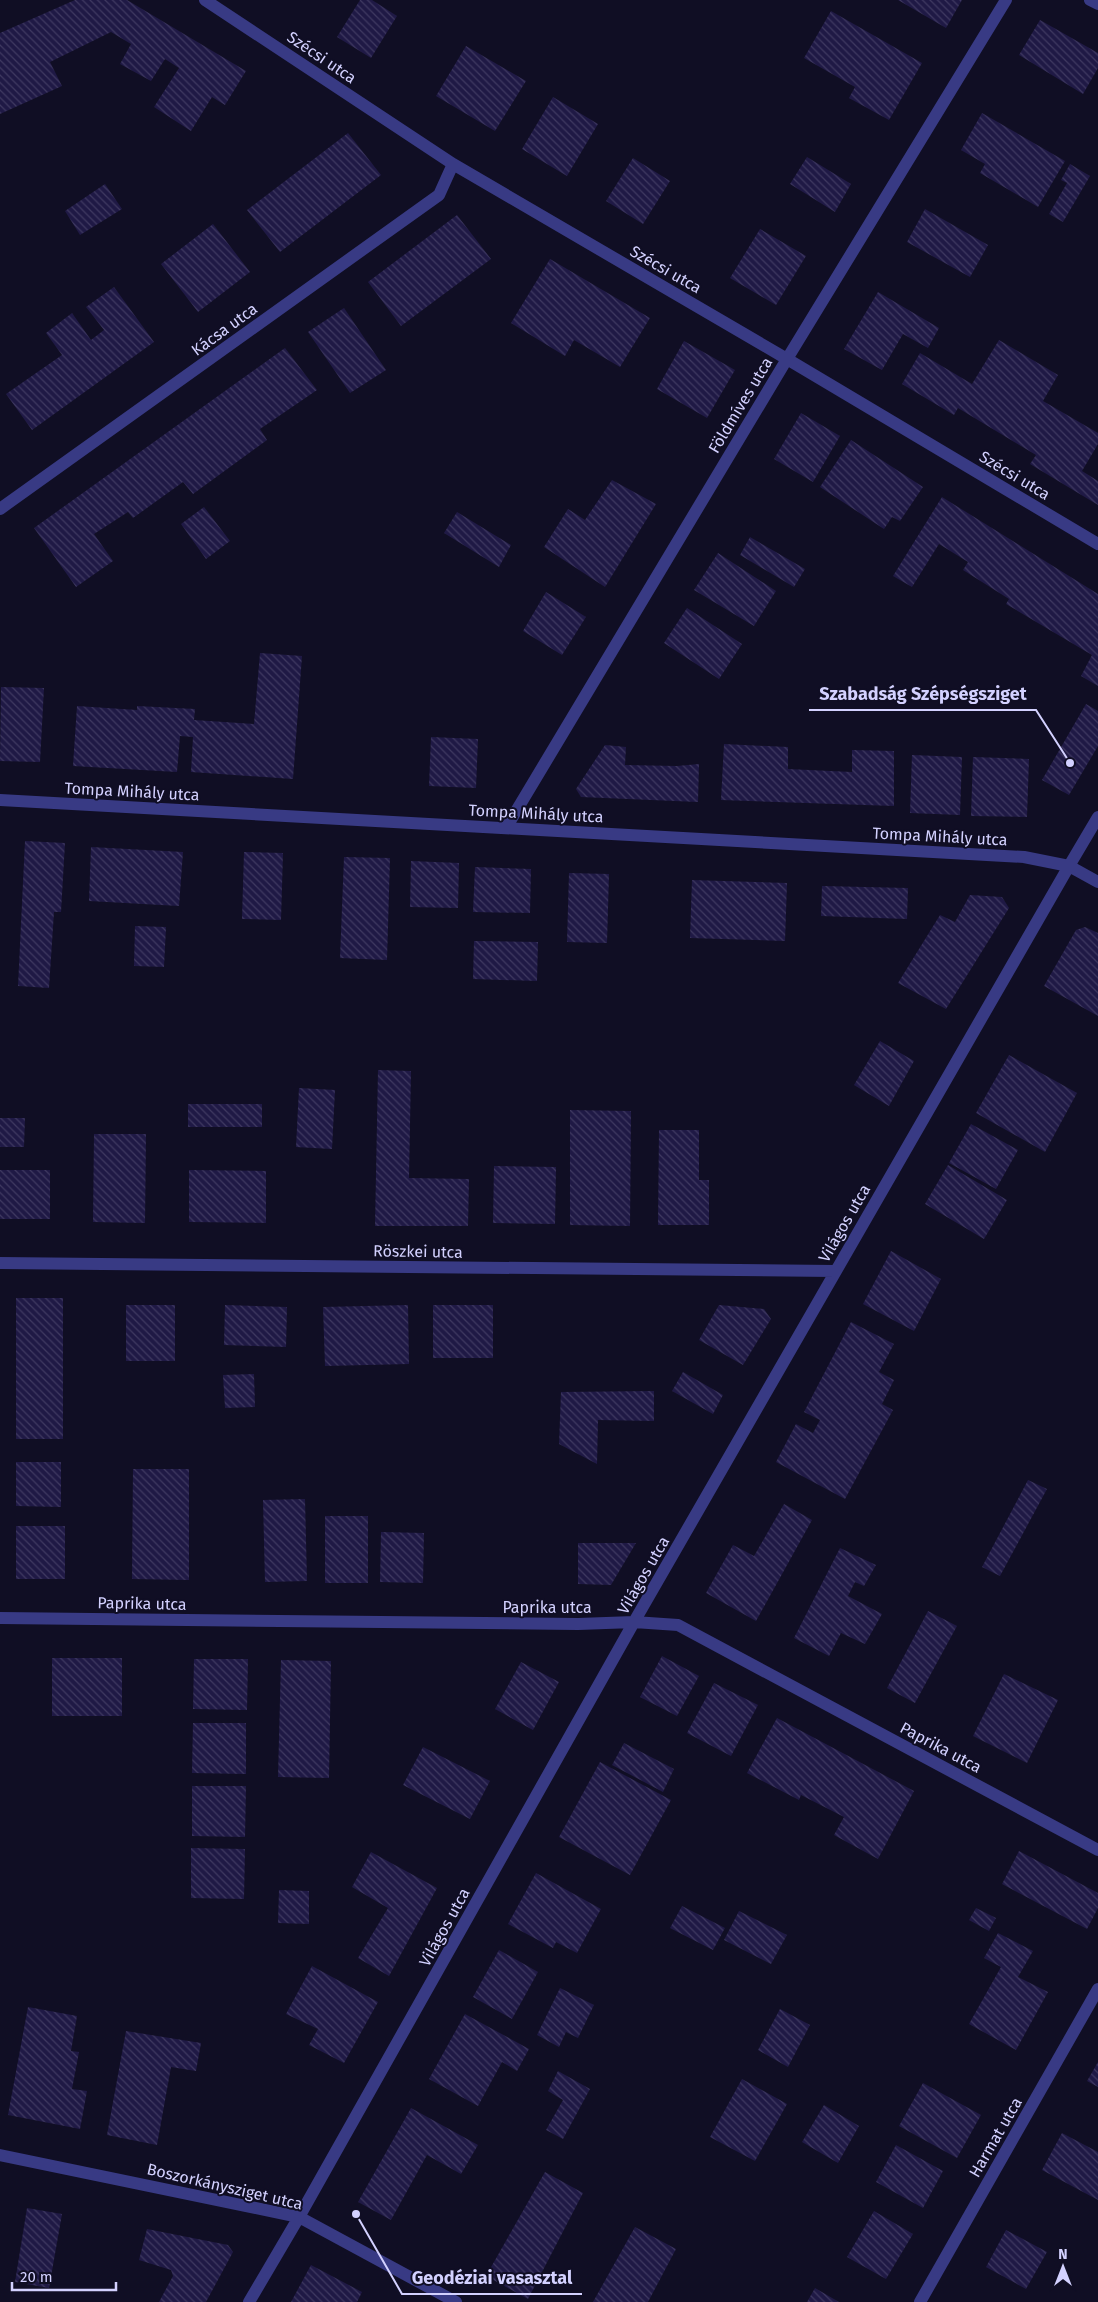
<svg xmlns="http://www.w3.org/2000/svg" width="1098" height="2302" viewBox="0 0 1098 2302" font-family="'Fira Sans',sans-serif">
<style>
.building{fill:url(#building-back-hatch)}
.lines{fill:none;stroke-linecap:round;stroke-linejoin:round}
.street{stroke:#383a84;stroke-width:12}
.labels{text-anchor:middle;stroke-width:4;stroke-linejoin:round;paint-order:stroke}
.street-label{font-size:16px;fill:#d3d1ff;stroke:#100e24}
.leader{fill:none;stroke:#d3d1ff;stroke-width:2}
.callout-dot{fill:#d3d1ff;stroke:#100e24;stroke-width:2}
.callout-label{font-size:18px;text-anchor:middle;font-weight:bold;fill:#d3d1ff;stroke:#100e24;stroke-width:4;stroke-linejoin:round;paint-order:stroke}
</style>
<defs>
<pattern id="building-back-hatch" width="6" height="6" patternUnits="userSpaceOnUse" patternTransform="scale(1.25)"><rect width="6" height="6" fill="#1f1945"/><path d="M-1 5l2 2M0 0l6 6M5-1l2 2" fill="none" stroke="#3f3961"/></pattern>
</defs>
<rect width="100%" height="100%" fill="#100e24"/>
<!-- building -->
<path class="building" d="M75,0H127L246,71L225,105L212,97L191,131L154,107L179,68L165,59L151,81L120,64L131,44L111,32L50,62L62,86L0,114V33Z
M360,0H372L397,16L371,58L337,37Z
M898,0H962L946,28Z
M831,11L922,63L889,120L849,98L855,87L804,58Z
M1040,20L1098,53V68L1083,94L1019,55Z
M466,46L526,81L495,131L436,96Z
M553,97L598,124L567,176L522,149Z
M982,113L1065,161L1038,207L980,173L985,164L961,150Z
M348,133L381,175L280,252L247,210Z
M807,157L851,184L835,212L790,184Z
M633,158L670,181L643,224L606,201Z
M1070,164L1090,176L1063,222L1049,214L1067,183L1061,180Z
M105,184L122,209L80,235L65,211Z
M925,209L988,245L970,277L907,242Z
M457,215L491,259L401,326L368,282Z
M213,224L250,272L198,312L161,264Z
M760,229L806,256L776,305L730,278Z
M550,259L650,318L620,367L574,340L565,356L511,323Z
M114,287L154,342L32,430L6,394L62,355L46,333L72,313L91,340L104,330L86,307Z
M878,292L939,328L928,348L903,334L882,370L844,349Z
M344,308L386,370L350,393L308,332Z
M999,340L1058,375L1043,401L1098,433V444L1082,471L1098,481V505L1030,464L1036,455L958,408L954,415L902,384L920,353L972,384Z
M684,341L735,370L707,418L657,389Z
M285,348L317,390L260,429L267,440L193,494L183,482L133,518L128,512L94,534L113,561L76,587L34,528Z
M801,413L840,436L813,482L774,459Z
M851,440L923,487L900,521L892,517L884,529L820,487Z
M612,480L656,504L605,587L544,547L568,509L585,520Z
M942,497L1098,594V686L1081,676L1092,655L1006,604L1009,599L963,570L968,562L939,544L912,587L893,576Z
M204,507L230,541L206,559L181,524Z
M457,512L511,545L499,567L444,533Z
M750,537L805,569L794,587L740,555Z
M718,553L776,591L754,626L694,590Z
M546,592L586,617L562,655L523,631Z
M687,608L742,644L719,679L664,643Z
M260,653L302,656L293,779L191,772L193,737L180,736L177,772L73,766L77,706L137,710V706L195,709L194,720L254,724Z
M1,687L44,688L40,762L0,761Z
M1086,704L1098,711V746L1069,795L1042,780Z
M431,737L478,739L476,788L429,786Z
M724,744L788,747V769L852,772V750L894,751V806L721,800Z
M605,745L626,747L625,765L677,766L699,764L698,802L581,797L576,789Z
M912,755L962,757L960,815L910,813Z
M973,757L1029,759L1027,817L971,816Z
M25,841L65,843L61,912H54L49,988L18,986Z
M91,847L183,852L179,906L89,901Z
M244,852L283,853L281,920L242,919Z
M344,857L390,858L387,960L340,958Z
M411,861L459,863L458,908L410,907Z
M475,867L531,869L530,913L473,912Z
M569,873L609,874L607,943L567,942Z
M692,880L787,883L785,941L690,938Z
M822,886L908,888L907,919L821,916Z
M970,895L1002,897L1009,908L946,1009L898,983L940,915L955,922Z
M135,926L166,927L164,967L134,966Z
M1085,927L1098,933V1016L1044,986L1076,930Z
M474,941L538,942L537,981L473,979Z
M880,1041L914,1061L889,1106L854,1085Z
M1009,1055L1077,1093L1045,1152L976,1113Z
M378,1070L411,1071L409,1178L469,1179L468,1226H375Z
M299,1088L335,1090L332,1149L296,1147Z
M188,1104H262V1127H188Z
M570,1110L631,1111L630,1226L570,1225Z
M0,1118H25L24,1147H0Z
M971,1124L1018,1150L996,1189L949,1163Z
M659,1130H699V1180H709V1225H658Z
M94,1134H146L145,1223L93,1222Z
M948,1165L1007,1200L984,1239L925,1204Z
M494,1166L556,1167L555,1224L493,1223Z
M0,1170H50V1219H0Z
M189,1170L266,1171V1223L189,1222Z
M891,1251L941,1279L914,1331L863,1304Z
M16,1298H63V1439H16Z
M126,1305H175V1361H126Z
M225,1305L287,1307L286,1347L224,1345Z
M408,1305L409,1364L325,1366L323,1307Z
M433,1305H493V1358H433Z
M719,1305L764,1309L771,1319L743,1365L699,1340Z
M851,1322L894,1344L879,1372L894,1380L882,1404L893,1410L845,1499L776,1462L796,1424L813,1433L820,1420L804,1412Z
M683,1372L723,1395L713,1414L672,1391Z
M254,1374L255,1407L225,1408L223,1375Z
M654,1391V1421L598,1420L597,1464L559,1444L561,1392Z
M16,1462H61V1507L16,1506Z
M133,1469H189V1580L132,1579Z
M1028,1480L1047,1489L1000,1576L982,1567Z
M305,1499L307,1581L265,1582L263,1500Z
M784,1504L812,1520L756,1621L706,1593L733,1545L754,1556Z
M325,1516H368V1583H325Z
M16,1526H65V1579H16Z
M381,1532L424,1533L423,1583L380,1582Z
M578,1543H636L611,1585L578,1584Z
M840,1548L876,1565L864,1586L855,1582L848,1596L882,1614L865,1644L841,1633L829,1656L794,1638Z
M928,1611L957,1626L915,1703L887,1688Z
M662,1656L699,1676L677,1716L640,1697Z
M52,1658H122V1716H52Z
M194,1659H248L247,1710L193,1709Z
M281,1660L331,1661L329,1778L278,1777Z
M521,1662L559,1682L533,1730L495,1709Z
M1004,1674L1058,1700L1027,1763L973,1736Z
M714,1683L758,1705L731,1756L687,1733Z
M777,1718L914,1791L878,1859L834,1835L844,1817L801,1795L799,1800L747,1773Z
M193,1723H246V1774L192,1773Z
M624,1743L674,1769L663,1792L612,1765Z
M423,1747L490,1781L470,1819L403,1785Z
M600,1762L671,1800L630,1875L559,1837Z
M192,1786H246L245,1837L192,1836Z
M191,1848L245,1849L244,1899L191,1898Z
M1019,1851L1098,1893V1908L1087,1929L1002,1884Z
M371,1852L437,1888L389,1976L358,1958L388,1908L352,1887Z
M536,1873L601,1909L577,1953L556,1942L553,1948L508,1924Z
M279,1890L309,1891V1924L278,1923Z
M682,1906L725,1928L713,1950L670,1928Z
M976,1908L996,1918L989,1931L969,1920Z
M739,1911L787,1935L771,1964L724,1940Z
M998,1933L1033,1951L1018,1977L1048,1992L1016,2050L969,2024L1001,1967L984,1958Z
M499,1950L538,1972L512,2019L473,1997Z
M312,1966L378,2002L344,2063L309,2045L318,2029L286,2014Z
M560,1988L594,2005L578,2038L566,2032L559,2047L537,2035Z
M28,2007L77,2016L71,2051L79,2052L72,2089L87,2091L80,2129L8,2115Z
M780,2009L810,2025L788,2067L758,2050Z
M465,2014L529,2049L517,2071L502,2062L478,2106L429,2079Z
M126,2031L201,2043L196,2071L171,2067L157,2145L107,2135Z
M1098,2062V2087L1087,2081Z
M558,2071L590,2089L563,2139L546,2130L563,2100L548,2091Z
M742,2079L787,2104L755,2161L710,2137Z
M923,2083L981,2115L957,2158L899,2126Z
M824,2105L859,2126L838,2163L802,2142Z
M411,2108L478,2145L461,2174L427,2155L391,2220L358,2202Z
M1062,2133L1098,2152V2200L1042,2170Z
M896,2145L943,2171L923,2208L876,2182Z
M545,2172L583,2193L528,2299L486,2276Z
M27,2208L62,2214L49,2288L15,2282Z
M874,2211L913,2234L886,2279L847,2257Z
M635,2227L676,2249L648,2302H593Z
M147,2229L228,2245L233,2252L206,2302H159L173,2276L171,2270L139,2260Z
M1006,2230L1047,2252L1026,2289L986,2267Z
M311,2265L362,2292L357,2302H291Z
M815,2288L839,2302H807Z"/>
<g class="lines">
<!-- street -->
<path class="street" d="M205,0L453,164L787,359L1098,544
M1090,0L1098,4
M0,509L439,195L453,164
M0,800L1024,857L1069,866L634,1622L299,2217L249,2302
M1098,817L1069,866L1098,882
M506,828L787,359L1006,0
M0,1263L835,1271
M0,1618L578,1624L634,1622L678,1625L1098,1850
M0,2155L299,2217L456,2302
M920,2302L1098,1989"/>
</g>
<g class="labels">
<!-- street labels -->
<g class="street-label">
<text transform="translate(322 57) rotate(34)" y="6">Szécsi utca</text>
<text transform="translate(666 269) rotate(30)" y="6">Szécsi utca</text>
<text transform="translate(224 329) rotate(-36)" y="6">Kácsa utca</text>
<text transform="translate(740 405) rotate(-59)" y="6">Földmíves utca</text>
<text transform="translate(1015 475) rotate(31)" y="6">Szécsi utca</text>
<text transform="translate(132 791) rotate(3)" y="6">Tompa Mihály utca</text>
<text transform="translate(536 813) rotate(3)" y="6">Tompa Mihály utca</text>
<text transform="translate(940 836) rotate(3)" y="6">Tompa Mihály utca</text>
<text transform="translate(844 1223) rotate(-60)" y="6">Világos utca</text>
<text transform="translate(418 1251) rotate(1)" y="6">Röszkei utca</text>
<text transform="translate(643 1575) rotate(-60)" y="6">Világos utca</text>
<text transform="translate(142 1603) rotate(1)" y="6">Paprika utca</text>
<text x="547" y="1613">Paprika utca</text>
<text transform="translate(941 1747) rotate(28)" y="6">Paprika utca</text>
<text transform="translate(444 1927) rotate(-61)" y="6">Világos utca</text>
<text transform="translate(995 2137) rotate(-60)" y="6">Harmat utca</text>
<text transform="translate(225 2186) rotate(13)" y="6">Boszorkánysziget utca</text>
</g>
</g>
<!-- callouts -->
<path class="leader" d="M1070 763L1036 710H809M356 2214L402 2294H582"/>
<g class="callout-dot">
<circle cx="1070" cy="763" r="5"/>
<circle cx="356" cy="2214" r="5"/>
</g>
<g class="callout-label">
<text x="923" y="700">Szabadság Szépségsziget</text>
<text x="492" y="2284">Geodéziai vasasztal</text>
</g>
<!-- north arrow -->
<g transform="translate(1063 2267)" stroke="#100e24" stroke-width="4" paint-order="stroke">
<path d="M0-4L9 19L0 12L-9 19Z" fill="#d3d1ff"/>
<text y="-8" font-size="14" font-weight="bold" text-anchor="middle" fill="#d3d1ff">N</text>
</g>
<!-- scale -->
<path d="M12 2282v8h104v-8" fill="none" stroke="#d3d1ff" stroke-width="2.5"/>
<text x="20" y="2282" font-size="15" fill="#d3d1ff" stroke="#100e24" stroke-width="4" paint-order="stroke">20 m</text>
</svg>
